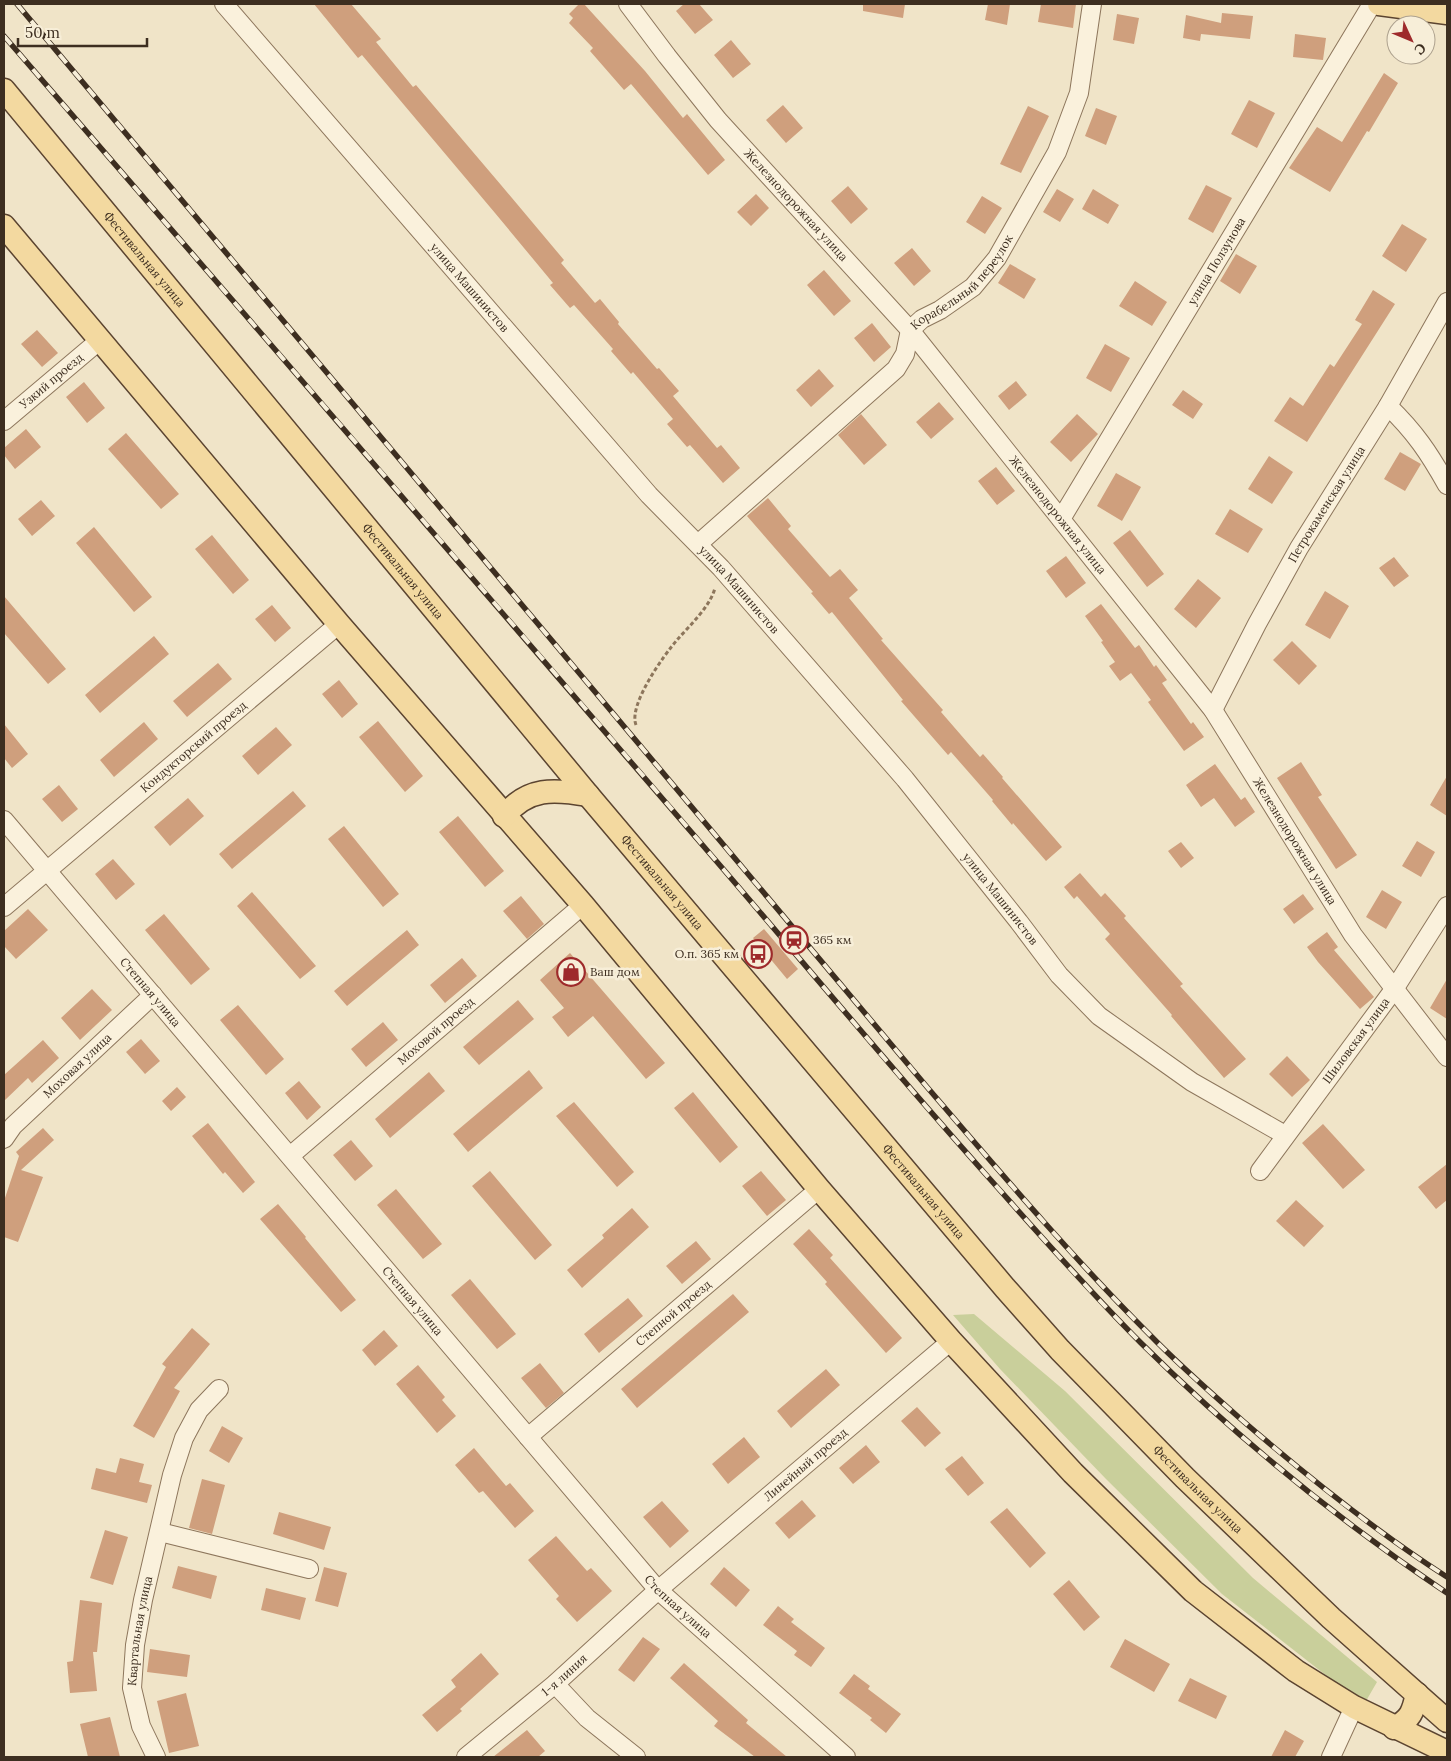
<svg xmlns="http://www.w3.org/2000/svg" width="1451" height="1761" viewBox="0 0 1451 1761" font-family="Lora,serif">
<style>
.green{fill:#c9cf9b}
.building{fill:#cf9f7d}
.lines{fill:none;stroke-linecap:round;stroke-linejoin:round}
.minor-casing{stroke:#8d765c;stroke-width:20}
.major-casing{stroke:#5b4430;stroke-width:25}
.path{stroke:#8d765c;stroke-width:3;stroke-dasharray:4 2.5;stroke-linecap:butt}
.minor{stroke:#faf1dc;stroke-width:18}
.major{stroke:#f3d9a0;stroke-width:22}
.rail-casing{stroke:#3d2e20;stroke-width:5.5}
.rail{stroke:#f7eed8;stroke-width:4;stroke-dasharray:11;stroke-linecap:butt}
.labels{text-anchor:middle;stroke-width:5;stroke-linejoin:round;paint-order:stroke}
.street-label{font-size:12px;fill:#3d2e20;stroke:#f7eed8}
.poi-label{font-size:12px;fill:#3d2e20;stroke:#f7eed8;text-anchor:start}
</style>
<rect width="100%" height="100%" fill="#f0e4c8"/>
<!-- green -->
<path class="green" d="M974,1314L1065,1391L1253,1578L1377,1682L1366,1701L1332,1680L1222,1594L1106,1479L1000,1369L953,1315Z"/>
<!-- building -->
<path class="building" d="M314,4H351L381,39L376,42L413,87L416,85L501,185L564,260L561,263L595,303L600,299L619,322L618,324L657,369L659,368L679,391L673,396L717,448L721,445L740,468L723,483L690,445L687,447L667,424L673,419L633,372L631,374L611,351L613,349L574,305L570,308L550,285L553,283L495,213L362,55L358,58Z
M579,4H584L645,71L683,118L687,114L725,160L708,175L631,84L624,90L590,51L593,48L569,23L573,18L569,14Z
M684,4H699L713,20L695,34L676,11Z
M863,4H905L903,18L863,11Z
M988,4H1010L1007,25L985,20Z
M1041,4H1076L1073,28L1038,22Z
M1222,13L1253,16L1250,39L1201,34L1200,41L1183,38L1186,15L1221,23Z
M1117,14L1139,18L1134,44L1113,40Z
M1295,34L1326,38L1323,60L1293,57Z
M731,40L751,64L733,78L714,55Z
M1384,73L1398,83L1369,132L1367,131L1330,192L1289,168L1317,127L1342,142Z
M1249,100L1275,113L1257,148L1231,134Z
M783,105L803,128L786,143L766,120Z
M1028,106L1049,116L1021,173L1000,164Z
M1096,108L1117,116L1106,145L1085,136Z
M1206,185L1232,198L1213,233L1188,219Z
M848,186L868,209L851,224L831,201Z
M1057,189L1074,199L1060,222L1043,212Z
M1093,189L1119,205L1108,224L1082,209Z
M756,194L769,208L751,226L737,212Z
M982,196L1002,208L985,234L966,222Z
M1402,224L1427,239L1406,272L1382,256Z
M912,248L931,271L914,286L894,263Z
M1236,254L1257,266L1240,294L1220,281Z
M1010,264L1036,279L1024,299L998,283Z
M824,270L851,301L834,316L807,285Z
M1135,281L1167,302L1152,326L1119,306Z
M1373,290L1395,304L1307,442L1274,421L1290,397L1303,406L1330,364L1334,367L1362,324L1355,320Z
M872,323L891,347L874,362L854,338Z
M37,330L58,353L42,367L21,344Z
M1105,344L1130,358L1111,392L1086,378Z
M819,369L834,386L811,407L796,390Z
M1016,381L1027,395L1009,410L998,396Z
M84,382L105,408L87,423L66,397Z
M1183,390L1203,404L1193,419L1172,405Z
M939,402L954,419L931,439L916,422Z
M861,414L887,445L864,465L838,435Z
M1077,414L1098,434L1071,462L1050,442Z
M26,429L41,447L15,469L4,455V448Z
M126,433L179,494L161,509L108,449Z
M1400,452L1421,464L1405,491L1384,479Z
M1269,456L1293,472L1272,504L1248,489Z
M996,467L1015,491L997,505L978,481Z
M1116,473L1141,487L1122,521L1097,506Z
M768,498L791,526L788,529L830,577L840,569L858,590L849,598L883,639L881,640L943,710L941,712L980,757L983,754L1003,777L1002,778L1062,847L1046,861L1013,823L1012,825L992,801L993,800L951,752L948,755L901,701L903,700L832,612L829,614L811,593L813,592L747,516Z
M41,500L55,516L32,536L18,519Z
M1230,509L1263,529L1248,553L1215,534Z
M94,527L152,597L134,612L76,543Z
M1130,530L1164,574L1147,587L1113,543Z
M212,535L249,580L233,594L195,549Z
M1066,556L1086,583L1066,598L1046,571Z
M1394,557L1409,576L1394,587L1379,568Z
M1198,579L1221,598L1196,628L1174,609Z
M1325,591L1349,606L1330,639L1305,625Z
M4,596L66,669L48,684L4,633Z
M1101,604L1135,648L1139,645L1154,667L1156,665L1167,680L1162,683L1191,724L1193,722L1204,737L1184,751L1148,702L1151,700L1131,673L1120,681L1109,666L1115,662L1101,642L1103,641L1085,616Z
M272,605L291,628L275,642L255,619Z
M154,636L169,654L100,713L85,695Z
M1292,641L1317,666L1299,685L1273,660Z
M218,663L232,679L187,717L173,701Z
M339,680L358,704L342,718L322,694Z
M378,721L423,776L405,792L359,737Z
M144,722L158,739L114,777L100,760Z
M4,724L28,754L12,768L4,758Z
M276,727L292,745L258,775L242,756Z
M1301,762L1322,795L1318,797L1357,855L1336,869L1277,778Z
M1215,764L1241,800L1245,797L1255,812L1235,827L1214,798L1201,807L1186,785Z
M1447,776V816L1430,805Z
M59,785L78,809L62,822L42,799Z
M293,791L306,806L232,869L219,854Z
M188,798L204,816L170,846L154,827Z
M458,816L504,871L485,887L439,832Z
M344,826L399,894L383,907L328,839Z
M1417,841L1435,852L1421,877L1402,866Z
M1181,842L1194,858L1181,868L1168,851Z
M113,859L135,884L116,900L95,874Z
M1080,873L1101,897L1105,893L1126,916L1124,918L1183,984L1180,986L1246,1059L1224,1078L1171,1016L1172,1015L1105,939L1110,934L1077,896L1074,899L1064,887Z
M1382,890L1402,902L1386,929L1366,917Z
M252,892L316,966L300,979L237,906Z
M1303,894L1314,909L1294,924L1283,909Z
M521,896L544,924L527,939L503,911Z
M28,909L48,930L16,959L4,946V931Z
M164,914L210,969L191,985L145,930Z
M764,929L798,969L787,979L753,938Z
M407,930L419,945L347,1006L334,991Z
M1327,932L1338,947L1334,950L1374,997L1360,1009L1318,962L1307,947Z
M570,953L665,1063L646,1079L593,1016L568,1037L552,1017L564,1008L540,980Z
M462,958L477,976L445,1003L430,985Z
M1447,979V1019L1430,1008Z
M92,989L112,1010L80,1040L61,1018Z
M518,1000L534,1019L479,1065L463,1047Z
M238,1005L284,1059L266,1075L220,1020Z
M383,1022L398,1040L366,1067L351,1049Z
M141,1039L160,1061L145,1074L126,1052Z
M43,1040L59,1058L32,1083L28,1078L4,1101V1075Z
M1287,1056L1310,1080L1292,1097L1269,1074Z
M529,1070L543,1088L468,1152L453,1134Z
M429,1072L445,1091L390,1138L375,1119Z
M299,1081L321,1107L307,1120L285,1093Z
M177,1087L186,1097L171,1111L162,1101Z
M693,1092L738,1147L720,1163L674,1108Z
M574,1102L634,1172L617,1187L556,1116Z
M208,1123L255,1182L243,1193L225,1172L223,1174L192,1136Z
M1323,1124L1365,1170L1343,1189L1302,1143Z
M43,1128L54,1140L21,1170L43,1177L18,1242L4,1237V1201L19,1156L16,1152Z
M351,1140L373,1166L355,1181L333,1155Z
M1447,1164V1200L1436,1209L1418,1187Z
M490,1171L552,1245L535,1260L472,1186Z
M761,1171L786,1200L767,1216L742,1186Z
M396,1189L442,1244L423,1259L377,1205Z
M1296,1200L1324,1226L1304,1247L1276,1221Z
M278,1204L306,1237L305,1238L356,1300L341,1312L260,1219Z
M632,1208L649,1227L582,1288L567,1270L604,1238L602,1235Z
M809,1229L833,1255L830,1258L902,1338L886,1353L825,1284L827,1282L793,1244Z
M696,1241L711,1259L682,1284L666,1266Z
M470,1279L516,1334L497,1349L451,1295Z
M733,1294L749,1312L637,1408L621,1389Z
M628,1298L643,1316L599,1353L584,1334Z
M192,1328L210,1344L174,1388L180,1391L154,1438L133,1426L166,1367L162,1364Z
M384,1330L398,1346L375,1366L362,1350Z
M540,1363L564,1393L546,1408L521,1378Z
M418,1365L445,1397L442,1400L456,1416L437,1433L396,1384Z
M826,1369L840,1385L791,1428L777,1411Z
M917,1407L941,1433L925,1447L901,1421Z
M222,1426L243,1438L229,1463L209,1451Z
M744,1437L760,1457L728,1484L712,1464Z
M866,1445L880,1462L853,1484L839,1468Z
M474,1448L506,1486L510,1483L534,1511L515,1528L483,1491L479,1493L455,1465Z
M962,1456L984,1483L968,1496L945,1469Z
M120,1458L144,1464L139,1482L152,1485L147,1503L91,1489L96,1468L116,1473Z
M202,1479L225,1485L212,1534L189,1528Z
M802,1500L816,1516L789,1539L775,1523Z
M662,1501L689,1531L670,1548L643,1517Z
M1007,1508L1046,1553L1030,1568L990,1522Z
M279,1512L331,1527L324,1550L273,1534Z
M105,1530L128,1537L113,1585L90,1578Z
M556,1536L587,1571L591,1568L612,1591L577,1622L556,1599L559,1596L528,1560Z
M178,1566L217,1576L211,1599L172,1588Z
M324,1567L347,1573L338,1607L315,1601Z
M724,1567L750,1590L736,1607L710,1584Z
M1069,1580L1100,1617L1084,1631L1053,1594Z
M266,1588L306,1598L300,1620L261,1610Z
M80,1600L102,1603L97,1652H93L97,1691L70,1693L67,1662L73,1661Z
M778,1606L794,1619L791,1622L825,1648L811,1667L794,1655L797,1651L763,1625Z
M643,1637L660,1649L634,1682L618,1670Z
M1125,1639L1170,1664L1154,1692L1110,1667Z
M150,1649L190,1655L187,1677L147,1672Z
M481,1653L499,1674L460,1709L462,1711L437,1732L422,1715L456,1687L451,1680Z
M684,1663L748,1720L746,1723L787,1757H755L714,1726L718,1721L670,1678Z
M854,1674L870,1686L868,1689L901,1714L886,1733L870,1720L872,1718L839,1693Z
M1190,1678L1227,1696L1216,1719L1178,1701Z
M186,1693L199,1746L169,1753L157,1701Z
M110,1717L120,1757H88L80,1724Z
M527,1730L545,1751L538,1757H493Z
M1285,1730L1304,1741L1295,1757H1271Z"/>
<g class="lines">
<defs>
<g id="minor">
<path id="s1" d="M224,4L649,495L721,568L905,779L1019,922L1059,975L1099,1016L1192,1082L1285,1135"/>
<path id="s2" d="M628,4L667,56L718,120L910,330L1213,710L1353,935L1447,1057"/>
<path d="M1388,406C1415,432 1429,453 1447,485"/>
<path id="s3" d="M4,421L100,340"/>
<path id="s4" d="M1061,519L1372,4"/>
<path id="s5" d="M698,544L896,369L905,354L910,330L922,319L940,310L973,287L997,258L1057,152L1079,93L1092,4"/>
<path id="s6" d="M1213,710L1257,624L1299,548L1388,406L1447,302"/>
<path id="s7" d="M4,820L658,1590L846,1757"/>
<path id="s8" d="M4,907L339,624"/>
<path id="s9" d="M4,1139L13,1126L153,995"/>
<path id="s10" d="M290,1156L583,905"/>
<path id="s11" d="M1260,1171L1395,988L1447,906"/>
<path id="s12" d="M528,1437L819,1189"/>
<path d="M160,1532L309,1569"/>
<path d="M555,1684L587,1718L636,1757"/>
<path id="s13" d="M156,1757L141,1726L132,1688L135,1645L143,1600L172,1475L184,1438L199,1410L219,1389"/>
<path id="s14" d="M466,1757L555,1684L658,1590L951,1341"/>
<path d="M1331,1757L1354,1707"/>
</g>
<g id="major">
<path d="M1379,4L1447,13"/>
<path id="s15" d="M4,90L588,795L1005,1288L1060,1350L1185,1478L1331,1618L1447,1721"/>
<path d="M4,226L339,624L583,905L819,1189L951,1341L1073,1473L1193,1591L1296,1671L1354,1707L1447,1752"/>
<path d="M504,816C528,787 554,789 588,795"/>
<path d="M1394,1728C1411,1719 1413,1712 1417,1694"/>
</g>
</defs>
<!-- minor casing -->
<use href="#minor" class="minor-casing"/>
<!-- major casing -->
<use href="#major" class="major-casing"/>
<!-- path -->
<path class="path" d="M636,725C628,705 664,655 677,640C690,625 710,607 715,588"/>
<!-- minor -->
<use href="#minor" class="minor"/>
<!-- major -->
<use href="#major" class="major"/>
<defs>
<path id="rail" d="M17,4L927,1087C999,1171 1071,1256 1149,1334C1179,1365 1211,1393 1243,1421C1308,1477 1375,1531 1447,1577
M4,36C244,314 485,591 724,870C812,973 899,1077 989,1178C1039,1234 1088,1290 1141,1343C1235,1436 1338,1520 1447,1593"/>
</defs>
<!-- rail casing -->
<use href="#rail" class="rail-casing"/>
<!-- rail -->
<use href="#rail" class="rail"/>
</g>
<!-- icons -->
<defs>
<symbol id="station-ring" viewBox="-11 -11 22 22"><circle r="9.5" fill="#f7eed8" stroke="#9e2a2b" stroke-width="1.5"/><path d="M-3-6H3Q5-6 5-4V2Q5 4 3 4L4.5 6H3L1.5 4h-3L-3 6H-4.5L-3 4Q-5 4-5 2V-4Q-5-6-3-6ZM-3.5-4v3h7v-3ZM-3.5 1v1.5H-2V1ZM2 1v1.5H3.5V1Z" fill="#9e2a2b"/></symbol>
<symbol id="bus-ring" viewBox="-11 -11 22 22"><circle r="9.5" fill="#f7eed8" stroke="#9e2a2b" stroke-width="1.5"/><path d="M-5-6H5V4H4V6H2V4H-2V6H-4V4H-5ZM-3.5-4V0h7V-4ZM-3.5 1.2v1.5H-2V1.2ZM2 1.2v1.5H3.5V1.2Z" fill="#9e2a2b"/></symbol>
<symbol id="shop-ring" viewBox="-11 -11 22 22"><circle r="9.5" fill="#f7eed8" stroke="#9e2a2b" stroke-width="1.5"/><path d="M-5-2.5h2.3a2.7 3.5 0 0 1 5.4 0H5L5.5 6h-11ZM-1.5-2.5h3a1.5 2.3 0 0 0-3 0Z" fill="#9e2a2b"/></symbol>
</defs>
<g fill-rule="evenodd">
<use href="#station-ring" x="778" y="924" width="32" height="32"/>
<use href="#bus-ring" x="742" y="938" width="32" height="32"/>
<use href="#shop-ring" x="555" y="956" width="32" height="32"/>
</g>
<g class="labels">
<!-- street labels -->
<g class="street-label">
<text dy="4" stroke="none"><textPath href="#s2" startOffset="262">Железнодорожная улица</textPath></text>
<text dy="4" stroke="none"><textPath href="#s15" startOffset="220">Фестивальная улица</textPath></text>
<text dy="4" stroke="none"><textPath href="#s4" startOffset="301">улица Ползунова</textPath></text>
<text dy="4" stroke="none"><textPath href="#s5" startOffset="378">Корабельный переулок</textPath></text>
<text dy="4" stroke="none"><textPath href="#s1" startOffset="375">улица Машинистов</textPath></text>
<text dy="4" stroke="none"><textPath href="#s3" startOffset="62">Узкий проезд</textPath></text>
<text dy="4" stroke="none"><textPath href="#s6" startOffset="235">Петрокаменская улица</textPath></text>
<text dy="4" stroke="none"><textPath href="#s2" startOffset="668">Железнодорожная улица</textPath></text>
<text dy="4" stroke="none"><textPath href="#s15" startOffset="625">Фестивальная улица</textPath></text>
<text dy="4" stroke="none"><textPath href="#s1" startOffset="780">улица Машинистов</textPath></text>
<text dy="4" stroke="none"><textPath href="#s8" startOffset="248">Кондукторский проезд</textPath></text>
<text dy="4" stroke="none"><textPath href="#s2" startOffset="1072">Железнодорожная улица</textPath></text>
<text dy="4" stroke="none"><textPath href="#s15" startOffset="1030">Фестивальная улица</textPath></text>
<text dy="4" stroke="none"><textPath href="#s1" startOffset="1185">улица Машинистов</textPath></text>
<text dy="4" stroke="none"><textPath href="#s7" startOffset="226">Степная улица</textPath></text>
<text dy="4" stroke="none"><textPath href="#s10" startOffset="192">Моховой проезд</textPath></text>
<text dy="4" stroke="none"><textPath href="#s11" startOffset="162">Шиловская улица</textPath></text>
<text dy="4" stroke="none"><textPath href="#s9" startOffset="104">Моховая улица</textPath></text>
<text dy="4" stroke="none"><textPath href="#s15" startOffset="1435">Фестивальная улица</textPath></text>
<text dy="4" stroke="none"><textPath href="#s7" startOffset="631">Степная улица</textPath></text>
<text dy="4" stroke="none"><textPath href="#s12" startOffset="191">Степной проезд</textPath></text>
<text dy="4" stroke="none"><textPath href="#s14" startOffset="448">Линейный проезд</textPath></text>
<text dy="4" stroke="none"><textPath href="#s15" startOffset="1840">Фестивальная улица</textPath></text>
<text dy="4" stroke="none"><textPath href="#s7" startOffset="1036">Степная улица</textPath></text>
<text dy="4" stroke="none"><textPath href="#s13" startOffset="131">Квартальная улица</textPath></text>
<text dy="4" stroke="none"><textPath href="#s14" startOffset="128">1-я линия</textPath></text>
</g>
<!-- poi labels -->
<g class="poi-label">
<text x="813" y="944">365 км</text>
<text x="739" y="958" text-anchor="end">О.п. 365 км</text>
<text x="590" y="976">Ваш дом</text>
</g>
</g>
<!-- border -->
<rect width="1451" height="1761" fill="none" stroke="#3d2e20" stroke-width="10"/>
<!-- north arrow -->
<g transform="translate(1411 40) rotate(134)"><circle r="24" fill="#f7eed8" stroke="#ada18e"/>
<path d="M0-4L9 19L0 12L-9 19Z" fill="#9e2a2b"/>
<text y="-8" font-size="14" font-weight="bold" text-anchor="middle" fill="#3d2e20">С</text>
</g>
<!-- scale -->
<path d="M18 38v8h129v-8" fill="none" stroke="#3d2e20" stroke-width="2.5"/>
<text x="25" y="38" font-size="15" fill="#3d2e20" stroke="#f7eed8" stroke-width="4" paint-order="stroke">50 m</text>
</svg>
